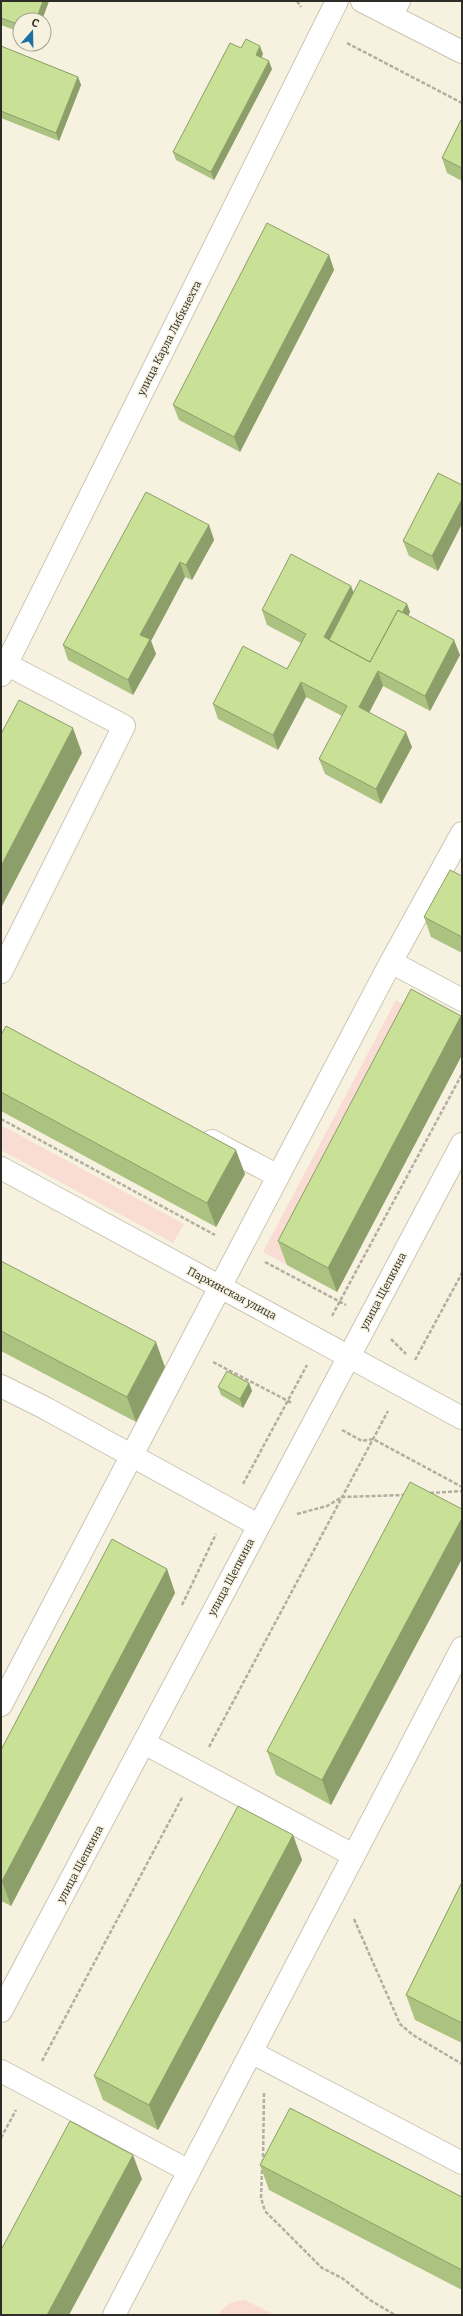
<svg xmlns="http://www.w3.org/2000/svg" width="463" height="2316" viewBox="0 0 463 2316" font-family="Bitter,serif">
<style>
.green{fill:#f9ddd5}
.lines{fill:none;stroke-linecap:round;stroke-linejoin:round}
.minor-casing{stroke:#cac5b4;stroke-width:24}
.major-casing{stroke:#cac5b4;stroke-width:24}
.path{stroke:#b2aea0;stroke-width:2.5;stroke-dasharray:4 2;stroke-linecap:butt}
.minor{stroke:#fff;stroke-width:22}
.major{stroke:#fff;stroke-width:22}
.wall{fill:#acc281}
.shaded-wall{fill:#8c9e69}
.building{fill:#c8e196;stroke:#8c9e69}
.labels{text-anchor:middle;stroke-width:3;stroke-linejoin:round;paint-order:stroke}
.street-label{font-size:11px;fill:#2e2c26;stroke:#f7f2e0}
</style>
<rect width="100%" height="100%" fill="#f7f2e0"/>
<!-- green -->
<path class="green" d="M396,1000L420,1013L287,1265L263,1252Z
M1,1125L184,1224L173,1243L1,1150Z
M245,2300L275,2315H218C225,2304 232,2301 245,2300Z"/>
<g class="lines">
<defs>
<path id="minor" d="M391,16L399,1
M1,675L337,1
M391,962L462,833
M1,972L124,726L6,664
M212,1141L278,1176
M1,1168L462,1418
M1,1386L45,1408L258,1525
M1,1705C132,1457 260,1209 391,962L462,1000
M144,1743L353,1855
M1,2011L462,1144
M251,2052L462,2163
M1,2071L189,2171
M114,2315L462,1648"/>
<path id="major" d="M362,1L462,52"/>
</defs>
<!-- minor casing -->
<use href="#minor" class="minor-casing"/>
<!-- major casing -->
<use href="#major" class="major-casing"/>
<!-- path -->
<path class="path" d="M297,1L301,7
M347,43L462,103
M1,1119L215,1235
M265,1262L346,1305
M332,1316L462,1074
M391,1339L406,1354
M415,1360L462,1273
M213,1362L292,1403
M342,1430L362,1441L373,1439L462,1487
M243,1484L307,1365
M430,1493L462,1491
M297,1514L327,1506L342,1497L405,1495
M182,1605L216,1534
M209,1747L388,1411
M354,1919L400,2024L413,2035L462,2064
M42,2061L183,1796
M1,2138L16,2110
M263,2163L264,2092
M262,2170L261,2198L265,2211L322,2268L342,2278L370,2300L395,2315"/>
<!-- minor -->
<use href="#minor" class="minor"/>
<!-- major -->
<use href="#major" class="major"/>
</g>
<!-- wall -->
<path class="wall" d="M1,1H49L42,20H20V32L1,25Z
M1,46L78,77L81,85L59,141L1,118Z
M241,48L263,54L261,57L272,69L214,180L176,160L173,152Z
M462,118V181L447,173L442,158Z
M329,255L334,270L240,452L179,420L173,405Z
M438,473V571L409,556L403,541Z
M209,525L214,540L192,580L185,577L151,641L156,654L133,695L68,660L63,645Z
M354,592L407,604L410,612L408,616L460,655L430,711L383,686L369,713L412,747L381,804L325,774L319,759L342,716L306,697L278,750L218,719L213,704L287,669L301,643L267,625L262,610Z
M462,876V953L431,937L424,917Z
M462,1018V1055L337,1292L287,1265L278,1241Z
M1,1035L245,1174L216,1227L1,1111Z
M1,1261L165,1367L136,1422L1,1351Z
M249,1383L252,1391L243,1408L221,1395L218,1387Z
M462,1509L331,1805L276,1775L267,1751Z
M167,1569L175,1593L11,1906L1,1901V1750Z
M293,1835L302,1860L158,2130L103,2100L94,2076Z
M462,1882V2043L415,2020L406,1995Z
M260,2165L462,2197V2290L269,2190Z"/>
<!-- shaded-wall -->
<path class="shaded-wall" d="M43,1H49L42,20H36Z
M260,46L263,54L259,63L256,55Z
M269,61L272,69L214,180L211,172Z
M78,77L81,85L59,141L56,133Z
M329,255L334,270L240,452L234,437Z
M462,499V524L438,571L432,556Z
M209,525L214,540L192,580L186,565Z
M180,562L185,577L151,641L156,654L133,695L128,680L140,635Z
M351,586L357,601L332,647L324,637Z
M407,604L410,612L379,671H378L383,686L364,722L359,707L373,669Z
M454,640L460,655L430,711L425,696Z
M301,682L306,697L278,750L273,735Z
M73,728L82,753L1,908V866Z
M406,732L412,747L381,804L376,789Z
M461,1016L462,1018V1055L337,1292L328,1268Z
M236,1150L245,1174L216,1227L207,1203Z
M156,1342L165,1367L136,1422L127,1397Z
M249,1383L252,1391L243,1408L240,1399Z
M462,1518V1559L331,1805L322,1780Z
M167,1569L175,1593L11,1906L2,1881Z
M293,1835L302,1860L158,2130L149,2105Z
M133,2155L142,2179L69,2315H47Z"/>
<!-- building -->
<path class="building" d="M1,1H43L36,20H20V25L1,18Z
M246,39L260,46L256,55L269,61L211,172L173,152L230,43L241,48Z
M1,46L78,77L56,133L1,111Z
M462,118V168L442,158Z
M267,223L329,255L234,437L173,405Z
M438,473L462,485V499L432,556L403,541Z
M146,492L209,525L186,565L180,562L140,635L150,639L128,680L63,645Z
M291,554L351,586L324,637L370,662L398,610L454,640L425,696L378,671L359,707L406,732L376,789L319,759L347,706L301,682L273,735L213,704L243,646L287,669L306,634L262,610Z
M360,580L407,604L402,613L398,610L370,662L329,640Z
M19,700L73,728L1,866V734Z
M450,870L462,876V937L424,917Z
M411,989L461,1016L328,1268L278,1241Z
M6,1026L236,1150L207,1203L1,1092V1035Z
M1,1261L156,1342L127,1397L1,1331Z
M227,1371L249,1383L240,1399L218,1387Z
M410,1482L462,1509V1518L322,1780L267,1751Z
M112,1539L167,1569L2,1881H1V1750Z
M238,1806L293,1835L149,2105L94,2076Z
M462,1882V2023L406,1995Z
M290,2108L462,2197V2270L260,2165Z
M70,2121L133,2155L47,2315H1V2250Z"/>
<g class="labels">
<!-- street labels -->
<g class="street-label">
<text transform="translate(169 338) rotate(-63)" y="4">улица Карла Либкнехта</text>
<text transform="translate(383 1291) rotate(-62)" y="4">улица Щепкина</text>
<text transform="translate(232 1293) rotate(28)" y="4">Пархинская улица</text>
<text transform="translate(231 1577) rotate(-62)" y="4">улица Щепкина</text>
<text transform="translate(80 1864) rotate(-62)" y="4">улица Щепкина</text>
</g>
</g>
<!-- border -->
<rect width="463" height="2316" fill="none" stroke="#2e2c26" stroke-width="4"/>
<!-- north arrow -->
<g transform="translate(32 32) rotate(20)"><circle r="19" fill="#f7f2e0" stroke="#a7a396"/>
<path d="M0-3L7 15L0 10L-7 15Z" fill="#1d71a2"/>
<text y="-6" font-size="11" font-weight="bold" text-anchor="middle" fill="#2e2c26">С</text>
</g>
</svg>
